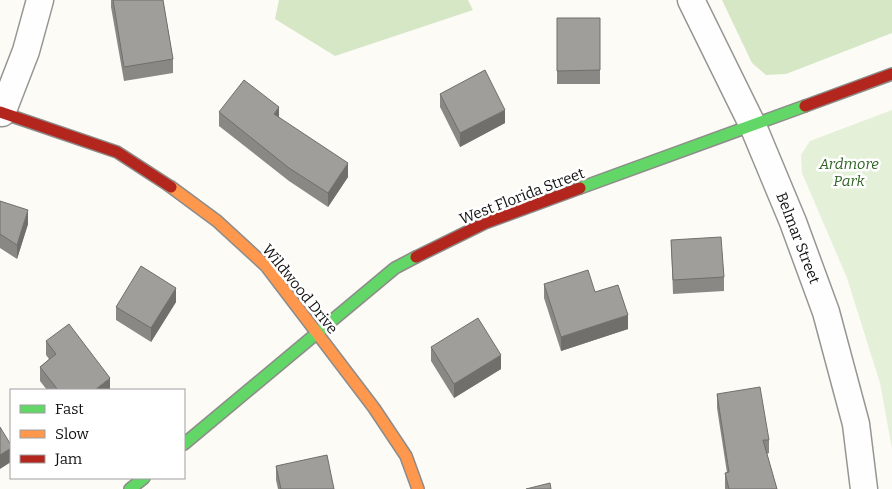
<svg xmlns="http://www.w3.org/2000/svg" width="892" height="489" viewBox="0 0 892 489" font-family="Bitter,serif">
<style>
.green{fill:#e5f0d8}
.forest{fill:#d6e7c6}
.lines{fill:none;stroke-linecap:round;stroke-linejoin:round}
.street-casing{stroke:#969694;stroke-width:29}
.fast-casing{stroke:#8d8c8a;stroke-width:14}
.slow-casing{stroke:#8d8c8a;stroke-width:14}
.jam-casing{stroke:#8d8c8a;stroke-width:14}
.street{stroke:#fffefe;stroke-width:26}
.fast{stroke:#63d668;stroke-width:11}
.slow{stroke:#ff974d;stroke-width:11}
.jam{stroke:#b3261e;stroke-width:11}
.wall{fill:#8a8885}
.shaded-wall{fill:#706f6c}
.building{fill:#a09e9b;stroke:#706f6c}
.labels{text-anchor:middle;stroke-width:5;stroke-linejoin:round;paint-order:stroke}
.park-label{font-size:15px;font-style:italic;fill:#306424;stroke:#fff}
.street-label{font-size:15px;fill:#101010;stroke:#fff}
</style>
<rect width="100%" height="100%" fill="#fcfbf6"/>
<!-- green -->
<path class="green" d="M892,110V449L880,383L847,278L802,173L801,155L810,141Z"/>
<!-- forest -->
<path class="forest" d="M279,0H468L473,10L335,56L275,19Z
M722,0H892V33L786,74L766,75L752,63Z"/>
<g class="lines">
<defs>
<path id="street" d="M691,0L753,126L793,222L826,312L856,424L864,489
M2,113L26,51L40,0"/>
<path id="fast" d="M580,188L805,106
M184,444L395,268L416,257
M130,489L144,478"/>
<path id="slow" d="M171,187L217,221L266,266L374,408L406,456L418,489"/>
<path id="jam" d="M805,106L892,74
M0,112L117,152L171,187
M416,257L485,223L580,188"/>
</defs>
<!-- street casing -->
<use href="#street" class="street-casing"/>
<!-- fast casing -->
<use href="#fast" class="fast-casing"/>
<!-- slow casing -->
<use href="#slow" class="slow-casing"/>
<!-- jam casing -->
<use href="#jam" class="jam-casing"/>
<!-- street -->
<use href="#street" class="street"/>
<!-- fast -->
<use href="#fast" class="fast"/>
<!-- slow -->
<use href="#slow" class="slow"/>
<!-- jam -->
<use href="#jam" class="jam"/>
</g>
<!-- wall -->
<path class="wall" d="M111,0H163L173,59V73L124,81L111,7Z
M557,18H600V84H557Z
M440,94L505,123L460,147L440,107Z
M219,112L279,117L348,177L328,207L289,181L219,126Z
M0,201L28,224L17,259L0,248Z
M671,240L724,277V291L673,294Z
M544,284L595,292L628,329L561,351L544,298Z
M176,302L151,342L116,320V307Z
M46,341L110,390H47L40,381V367L49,359L46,355Z
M431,347L501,369L454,398L431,361Z
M717,394L769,440V453L767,454L777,489H725V473H727L717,408Z
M276,466L334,489H278L276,480Z"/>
<!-- shaded-wall -->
<path class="shaded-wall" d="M279,107V121L274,114Z
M505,110V123L460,147V133Z
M348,163V177L328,207V193Z
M28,210V224L17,259V245Z
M176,288V302L151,342V328Z
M628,315V329L561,351V337Z
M501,355V369L454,398V384Z
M110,378V390H95Z
M11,448V462L0,469V455Z"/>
<!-- building -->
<path class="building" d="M113,0H163L173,59L124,67Z
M557,18H600V70L557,71Z
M485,70L505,110L460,133L440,94Z
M244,80L279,107L274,114L348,163L328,193L289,168L219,112Z
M0,201L28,210L17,245L0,234Z
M721,237L724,277L673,280L671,240Z
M141,266L176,288L151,328L116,307Z
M588,270L595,292L618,285L628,315L561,337L544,284Z
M478,318L501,355L454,384L431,347Z
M69,324L110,378L95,390H58L40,367L56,354L46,341Z
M760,387L769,440H763L777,489H729L725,473L729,472L717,394Z
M0,427L11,445V448L0,455Z
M327,455L334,489H281L276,466Z
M550,483L551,489H526Z"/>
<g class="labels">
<!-- park labels -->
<g class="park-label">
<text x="849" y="169">Ardmore<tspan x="849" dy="17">Park</tspan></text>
</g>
<!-- street labels -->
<g class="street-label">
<text transform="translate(522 196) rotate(-21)" y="5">West Florida Street</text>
<text transform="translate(798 238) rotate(69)" y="5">Belmar Street</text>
<text transform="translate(300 289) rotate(51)" y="5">Wildwood Drive</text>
</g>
</g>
<!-- legend -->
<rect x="10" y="389" width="175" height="90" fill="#ffffff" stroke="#9f9f9f"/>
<rect x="20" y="405" width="25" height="8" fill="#63d668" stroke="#9f9f9f"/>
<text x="55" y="414" font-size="15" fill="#101010">Fast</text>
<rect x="20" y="430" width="25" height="8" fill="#ff974d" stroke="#9f9f9f"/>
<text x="55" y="439" font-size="15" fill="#101010">Slow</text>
<rect x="20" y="455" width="25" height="8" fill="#b3261e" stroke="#9f9f9f"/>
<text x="55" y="464" font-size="15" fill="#101010">Jam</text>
</svg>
